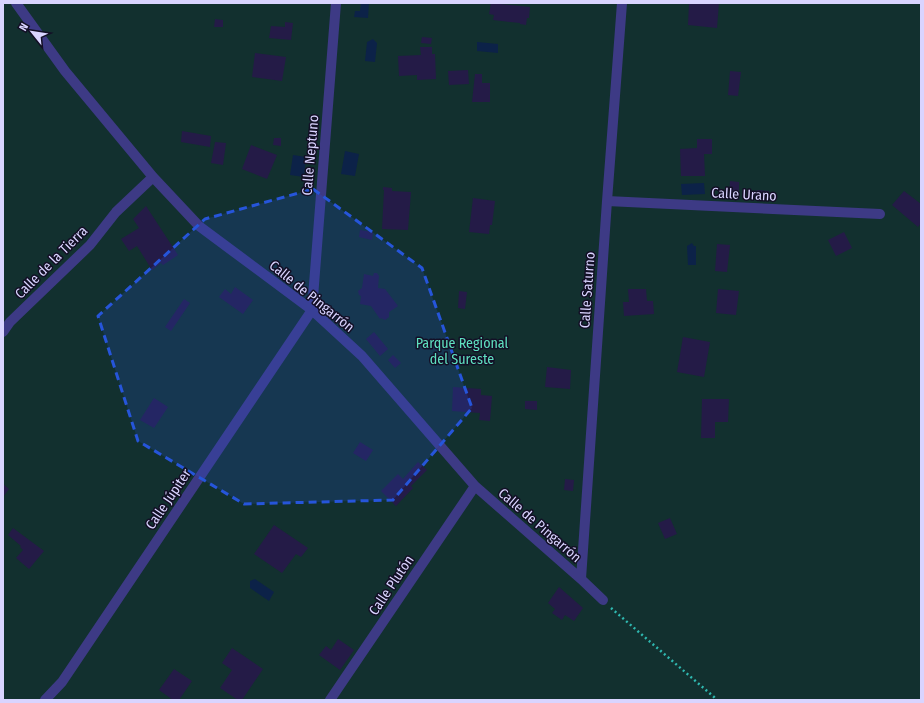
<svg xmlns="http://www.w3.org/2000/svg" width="924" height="703" viewBox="0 0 924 703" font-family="'Fira Sans Condensed',sans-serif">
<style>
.green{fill:#12302f}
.water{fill:#0c2248}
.building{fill:#241b47}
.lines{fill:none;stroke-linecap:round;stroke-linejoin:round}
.path{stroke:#2fb8b0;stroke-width:2.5;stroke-dasharray:2 3;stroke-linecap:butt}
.street{stroke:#3d3a85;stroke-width:10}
.marked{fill:#2655da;fill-opacity:0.2;stroke:#2655da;stroke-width:3;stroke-dasharray:8 5;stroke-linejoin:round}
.labels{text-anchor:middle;stroke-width:3;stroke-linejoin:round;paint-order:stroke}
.street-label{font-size:14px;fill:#d9d4ff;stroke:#130f26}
.park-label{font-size:14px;fill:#5fe0c0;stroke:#130f26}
</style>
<rect width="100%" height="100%" fill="#130f26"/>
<!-- green -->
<path class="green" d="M3,3H921V700H3Z"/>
<!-- water -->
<path class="water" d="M361,3H369L368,18L354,17L355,11H360Z
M373,39L377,43L375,62L365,61L367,42Z
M477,42L498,44V53L477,51Z
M345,151L359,154L355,176L341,174Z
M293,155L306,157L304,177L290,175Z
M704,183L705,194L682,195L681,184Z
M692,243L694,246H696V265H688L687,246Z
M255,579L274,592L269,601L250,588V581Z"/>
<!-- building -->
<path class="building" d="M491,3L530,7L529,18H527L526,25L520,24V23L493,20L494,15L489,14Z
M689,3H719L717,28L688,25Z
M215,19L223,20V27H214Z
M285,22L293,23L291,40L269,38L271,26L285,27Z
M422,37L432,38L431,44L421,43Z
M420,47H432V54H435L436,79L417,80V75L399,76L398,56L421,55Z
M255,53L286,57L282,81L252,77Z
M468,70L469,84L449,85L448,71Z
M730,71L741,72L738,96L728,95Z
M475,74H482V83H490V102H472Z
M182,131L211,136L210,147L181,142Z
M274,138H281V146L273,145Z
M697,139H712V154H704L705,176H681L680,149L697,148Z
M215,142L226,143L223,165L211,163Z
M251,145L277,155L267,179L242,169Z
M730,181L739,182V200L729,199Z
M383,187L392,188V191L411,192L408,230L382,229L384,190H383Z
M757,190L769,191V201L757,200Z
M904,191L921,204V223L918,227L892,205Z
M473,198L495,201L492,225H490L489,234L469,232Z
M146,206L178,255L163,265L161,263L152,270L137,246L129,251L121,239L139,228L133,219Z
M360,230L373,232L372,240L359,237Z
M844,232L852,248L836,256L828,240Z
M717,244L730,245L727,272L715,271Z
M374,273H377L379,276L378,288L385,289L398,306L389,312V317L385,320L381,318L380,319L371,306L360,304L361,296L359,295L358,291L362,288L364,274L373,276Z
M301,283L304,288L297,293L294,287Z
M235,287L253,300L243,314L219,297L225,289L231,294Z
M628,289H646L647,301H653L654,314L624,316L623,302H629Z
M718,289L739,291L736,315L716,313Z
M459,291L467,292L465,309L458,308Z
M184,299L190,303L171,331L165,327Z
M374,332L388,349L380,356L366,339Z
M683,337L710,342L704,377L677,372Z
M393,355L401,363L395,368L388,360Z
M547,367L571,370L570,389L545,387Z
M453,387L481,389V395L492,396L490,421L479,420L480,413L452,411Z
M154,398L168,407L154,428L140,420Z
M702,399H729L728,422H715V438H701Z
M525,401H537V410L525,409Z
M360,442L373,450L366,461L353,453Z
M418,462L427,470L411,486L413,488L396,506L381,491L398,474L403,479Z
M565,479L574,480L573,491L564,490Z
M3,484L9,489L3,497Z
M670,518L677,534L665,539L658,523Z
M274,525L308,548L301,557L296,554L282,573L254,554Z
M13,528L44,551L29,569L16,558L23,550L20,547L21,546L8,535Z
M559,587L583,608L574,621L565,615L562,620L552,613L555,609L548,603Z
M338,639L354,650L340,670L319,655L326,646L331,650Z
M232,648L263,669L242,700H238L220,688L232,670L222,663Z
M174,669L192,681L179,700H173L159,690Z"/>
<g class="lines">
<!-- path -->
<path class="path" d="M611,608L714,697L716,700"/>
<!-- street -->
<path class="street" d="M16,3L65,71L153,177L199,226L312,310L362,356L475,486L581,579L603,600
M607,201L880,214
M3,332L10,322L90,245L116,212L153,177
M581,579L607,201L622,3
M45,700L62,682L312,310L336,3
M330,700L475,486"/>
</g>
<!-- marked area -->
<path class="marked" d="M313,189L422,268L472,408L393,500L244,504L138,441L98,316L205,219Z"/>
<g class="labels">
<!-- street labels -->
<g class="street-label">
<text transform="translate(310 155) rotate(-85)" y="5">Calle Neptuno</text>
<text transform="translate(744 194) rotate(3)" y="5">Calle Urano</text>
<text transform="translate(51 262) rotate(-45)" y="5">Calle de la Tierra</text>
<text transform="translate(587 290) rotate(-86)" y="5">Calle Saturno</text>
<text transform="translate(312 296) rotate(39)" y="5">Calle de Pingarrón</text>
<text transform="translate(168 499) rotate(-56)" y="5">Calle Júpiter</text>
<text transform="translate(540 525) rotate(41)" y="5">Calle de Pingarrón</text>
<text transform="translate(391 585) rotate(-56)" y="5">Calle Plutón</text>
</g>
<!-- park labels -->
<g class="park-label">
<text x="462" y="348">Parque Regional<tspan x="462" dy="16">del Sureste</tspan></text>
</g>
</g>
<!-- border -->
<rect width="924" height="703" fill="none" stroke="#d9d4ff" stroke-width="8"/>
<!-- north arrow -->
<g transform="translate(32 32) rotate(300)" stroke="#130f26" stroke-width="3" paint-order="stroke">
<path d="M0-3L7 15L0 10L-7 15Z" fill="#d9d4ff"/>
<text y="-6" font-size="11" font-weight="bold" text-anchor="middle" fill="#d9d4ff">N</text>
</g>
</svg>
